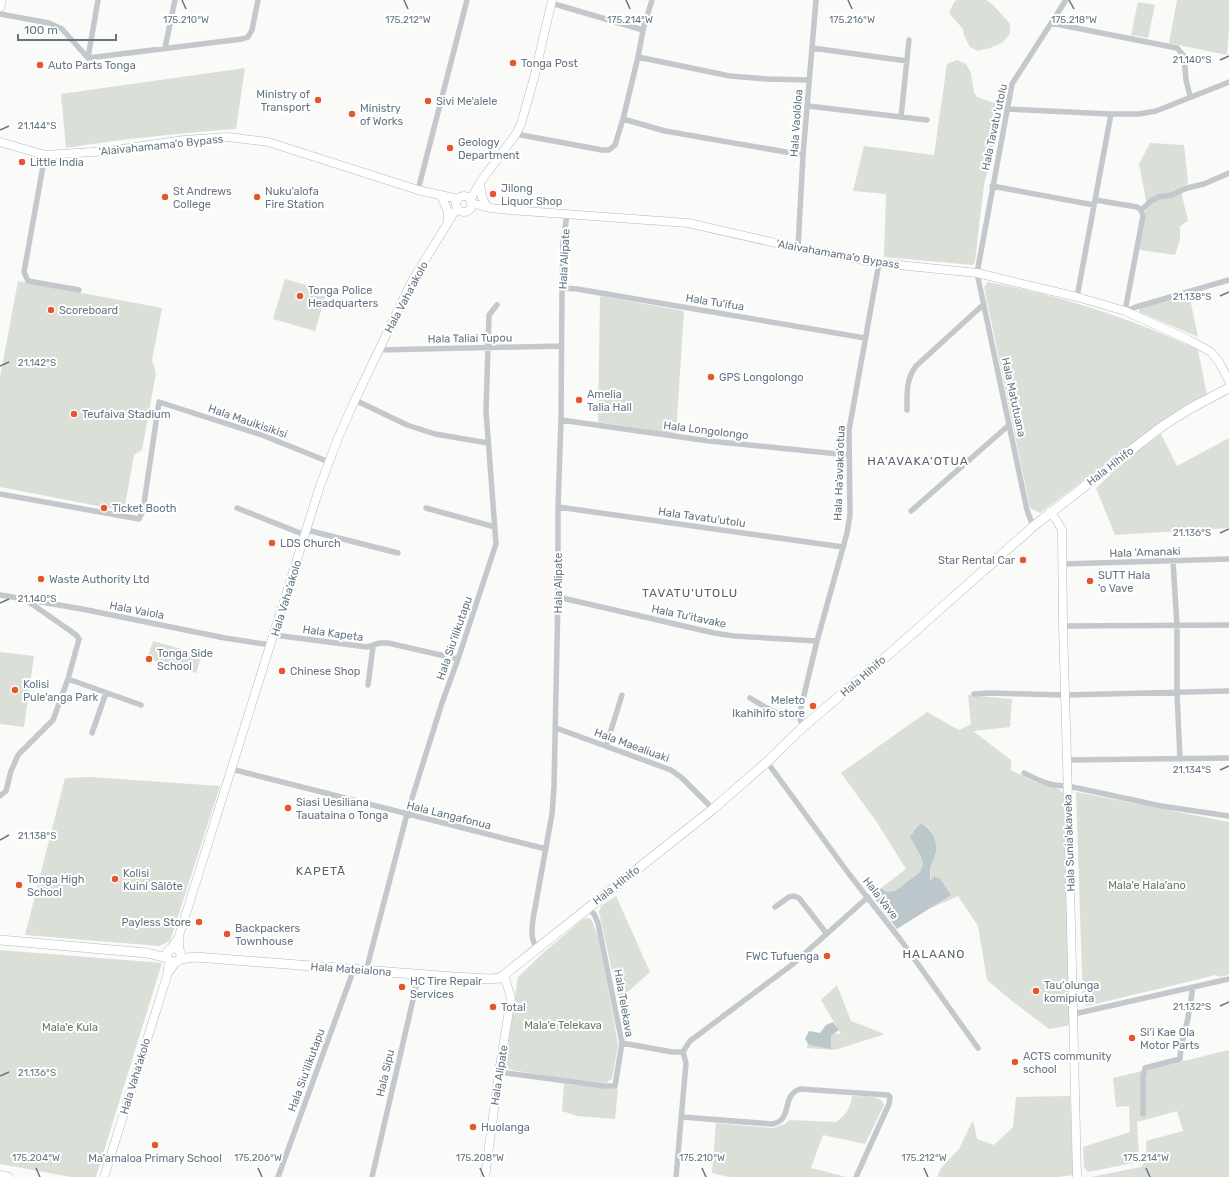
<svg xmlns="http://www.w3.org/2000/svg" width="1229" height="1177" viewBox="0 0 1229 1177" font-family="Rubik,sans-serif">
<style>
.green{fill:#dadfd7}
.water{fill:#bbc7cb}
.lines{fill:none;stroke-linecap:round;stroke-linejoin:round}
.secondary-casing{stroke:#b3babf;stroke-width:9}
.primary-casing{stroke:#b5babe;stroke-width:10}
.street{stroke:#c3c8cc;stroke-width:5.5}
.secondary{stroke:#fff;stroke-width:8}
.primary{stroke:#fff;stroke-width:9}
.ticks{fill:none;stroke:#657683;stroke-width:1.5}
.poi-dot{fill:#e4572e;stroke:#fff;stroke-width:1.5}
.labels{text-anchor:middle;stroke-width:4;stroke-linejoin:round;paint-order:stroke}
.poi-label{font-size:11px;fill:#657683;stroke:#fff;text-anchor:start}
.street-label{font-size:11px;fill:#657683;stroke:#fff}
.park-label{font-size:11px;fill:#687a64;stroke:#fff}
.neighbourhood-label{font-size:12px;letter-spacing:1px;fill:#57646e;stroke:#fff}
.ticks-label{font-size:10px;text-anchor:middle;fill:#657683;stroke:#fff;stroke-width:4;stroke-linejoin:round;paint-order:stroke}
</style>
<rect width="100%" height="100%" fill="#fafaf8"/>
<!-- green -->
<path class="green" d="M957,0H986L993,5L1010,24V34L1003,42L990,48L978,51L970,47L964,36L963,29L949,13L954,2Z
M1177,0H1229V30L1227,55L1169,43Z
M1138,2L1155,5L1148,38L1131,35Z
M957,60L966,64L971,73L974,93L977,97L1003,106L984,185L975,261L973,265L884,257L886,194L853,191L864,146L934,155L947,64Z
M245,68L236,129C179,133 122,139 66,148L61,94Z
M1150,143L1184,145L1188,182L1181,191L1188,221L1180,226V239L1175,255L1140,250L1141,229L1147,205L1139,164Z
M285,279L327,291L315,331L273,319Z
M18,281L162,308L152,360L156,373L142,450L134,455L124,511L0,487V377Z
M988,282C1061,296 1132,318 1198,350L1207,395L1184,406L1158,424L1040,513L1030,508L984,287Z
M1189,294L1198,337L1139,312V308Z
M600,296L684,311L676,434L598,422Z
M1161,434L1177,466L1229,438V528L1115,535L1096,488L1126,460Z
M153,641L202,655L196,673L147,659Z
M0,652L34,656L24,727L0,724Z
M968,695L1012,699L1010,727L973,731L1011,760V770L1035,782L1059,789L1063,793L1071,1025L1049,1029L1012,1001L987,980L978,926L958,896L929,909L950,895L940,880L936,876L930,881L931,864L936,855L935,841L931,831L927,826L914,832L910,837L920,855L923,864L920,872L895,891L887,892L881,888L906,869L876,821L841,773L927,712L959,730L971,724Z
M90,777L220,786L170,941L159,946L25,935L65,778Z
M1076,792L1229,822V975L1219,977L1216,975L1087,1006L1083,1002Z
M616,896L650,972L620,999L618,998L599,912L601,906Z
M587,918L591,919L593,923L599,940L612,1010L618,1045L612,1079L606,1083L565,1079L512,1070L505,1067L518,977L542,954L583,919Z
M0,950L162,963L96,1177H71L0,1164Z
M837,985L851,1021L885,1034L835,1050L807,1048L810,1033L841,1034L821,1000Z
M1229,1050V1177H1091L1141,1167L1147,1160L1146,1141L1183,1131L1177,1111L1137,1122L1139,1156L1133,1163L1088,1172L1084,1167L1083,1147L1130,1132L1129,1106L1116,1107L1113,1078Z
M564,1084L618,1089L615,1119L577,1116L562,1111Z
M852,1096C862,1097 881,1094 884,1105L865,1144L823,1135L811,1168L846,1177H729L712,1173L716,1123L773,1128L785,1124L789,1120L836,1122C845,1116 851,1107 852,1096Z
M1070,1096L1073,1175L1058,1177H937L941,1168L959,1149L973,1120L977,1139L994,1145L1013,1127L1016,1097Z"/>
<!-- water -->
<path class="water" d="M921,824C933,828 939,845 935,856C934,859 932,862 931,865C930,869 930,876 930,881L935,876L940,879L951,895L897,929L872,895L881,888L887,892L895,891L920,872L923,864L920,855L910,837L917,827Z
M833,1022L839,1030L831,1036V1049L809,1045L805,1039L809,1031L820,1033L826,1025Z"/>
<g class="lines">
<defs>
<path id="secondary" d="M0,142L45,155L108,151L184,140L228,137L268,142L418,190L458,199
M480,184L482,197L487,207
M456 204a8 8 0 1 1 16 0a8 8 0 1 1-16 0Z
M442,198L448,211V221
M470,200L481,181L516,134L521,124L534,78L552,0
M471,203L490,208L510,210L688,223L798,248L879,263L977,273L1077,297L1125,311L1189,340L1211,352L1219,362L1229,381
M1050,512L1057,521L1062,530L1063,626L1067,760L1077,1177
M171,948L179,937
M179,950V936L320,486L338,438L355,400L412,281L457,208
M168,973L176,962
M0,1175L9,1177
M104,1177L167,976L169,961
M485,1177L499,1072L511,998L504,975"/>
<path id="primary" d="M0,7L1,0
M0,940L147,953L167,958
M167 955a7 7 0 1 1 14 0a7 7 0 1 1-14 0Z
M180,959L196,957L453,977L490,979L500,978L713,809L767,762L803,727L895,649L1035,525L1161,427L1191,408L1229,388"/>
</defs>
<!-- secondary casing -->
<use href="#secondary" class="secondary-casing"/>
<!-- primary casing -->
<use href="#primary" class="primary-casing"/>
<!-- street -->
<path class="street" d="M652,0L643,30L638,57L730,76L767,79L809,80
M551,3L643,30
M0,14L49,23L62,29L88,58L242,39L248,37L252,30L258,0
M1051,23L1177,48L1184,56L1186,80L1190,96
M165,48L175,0
M812,48L907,61
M638,57L623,119L665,131L803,155
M88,58L98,0
M808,106L927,120
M1007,109L1111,114
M901,117L909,40
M516,134L602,150H609L615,145L623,119
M45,155L24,272L28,281L79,290
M992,186L1094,205
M418,190L467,0
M1095,200L1137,207L1141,210L1143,216L1125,311L1136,307L1229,280
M1141,210L1151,201L1159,197L1172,195L1187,188L1204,184L1229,173
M798,248L803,155L816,0
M562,288L577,289L865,338
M1077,297L1111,114H1139L1156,111L1229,82
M379,350L561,346
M355,400L407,425L435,434L488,443
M907,410C907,393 906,379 916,366L984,304
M561,420L709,441L848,455
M0,494L139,519L143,510L159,402L262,435L329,462
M558,507L843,547
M237,508L305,535
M426,508L495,527
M911,511L1009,425
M1035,525L1031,521L1027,510L977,273L1012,84L1066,0
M307,530L398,553
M1173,561L1177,626V693L1180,759
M1062,564L1229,559
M0,595L82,609L225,638L271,645
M558,597L714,633L734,636L817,641
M1063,626L1229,625
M274,635L367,647L380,643H388L458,659
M68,679L141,705
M368,685L373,646
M974,694L989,693L1065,695L1229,691
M750,698C765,707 782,719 799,716
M803,727L799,716L817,641L847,533L850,515L849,430L879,263
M556,728L671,770L682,778L713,809
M92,733L106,693
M606,746L622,695
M1067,760L1229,758
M767,762L849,874L900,939L978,1048
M231,769L546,849
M1024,773C1040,781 1049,786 1068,786L1161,806L1229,816
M0,796L6,791L11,771L18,755L53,720L68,679L79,639L77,636L72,632L29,602
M775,907L789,897L794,896L799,898L827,934
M537,948C530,939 532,929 533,919L552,814L554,787L558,597V507L561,420L562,288L563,242L567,215
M366,971L407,814L442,703L458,659L496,544L486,411L489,315L497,305
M1074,1014L1229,979
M622,1043L672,1052H683L690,1041L793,964L868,897
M499,1072L604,1086H615L622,1043L598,923L594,914L587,908
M1143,1114V1078L1145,1068L1180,1059L1181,1047L1188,1018L1193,987
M682,1117L772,1124C794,1120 780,1096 800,1089L888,1095L890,1097L889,1104L856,1177
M278,1177L354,969
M372,1177L419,974
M676,1177L686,1063L683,1052"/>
<!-- secondary -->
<use href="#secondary" class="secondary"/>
<!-- primary -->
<use href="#primary" class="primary"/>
</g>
<!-- ticks -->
<path class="ticks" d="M182,0L186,9M404,0L408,9M626,0L630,9M848,0L852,9M1069,0L1074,9M1220,60L1229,56M0,130L9,126M1220,296L1229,292M0,366L9,362M1220,533L1229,529M0,603L9,599M1220,770L1229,766M0,840L9,835M1220,1006L1229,1002M0,1076L9,1072M36,1168L40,1177M258,1168L262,1177M480,1168L484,1177M702,1168L706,1177M924,1168L928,1177M1146,1168L1150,1177"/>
<!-- markers -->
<g class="poi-dot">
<circle cx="513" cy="63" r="4"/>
<circle cx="40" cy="65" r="4"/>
<circle cx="318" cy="100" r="4"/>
<circle cx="428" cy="101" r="4"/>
<circle cx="352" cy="114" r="4"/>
<circle cx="450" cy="148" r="4"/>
<circle cx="22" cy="162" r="4"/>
<circle cx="493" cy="194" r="4"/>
<circle cx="165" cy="197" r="4"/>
<circle cx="257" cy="197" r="4"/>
<circle cx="300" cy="296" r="4"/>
<circle cx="51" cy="310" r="4"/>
<circle cx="711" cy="377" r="4"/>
<circle cx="579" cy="400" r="4"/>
<circle cx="74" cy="414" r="4"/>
<circle cx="104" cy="508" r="4"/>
<circle cx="272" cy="543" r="4"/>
<circle cx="1023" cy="560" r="4"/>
<circle cx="41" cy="579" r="4"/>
<circle cx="1090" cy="581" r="4"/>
<circle cx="149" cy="659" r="4"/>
<circle cx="282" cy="671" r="4"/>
<circle cx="15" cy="690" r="4"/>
<circle cx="813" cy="706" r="4"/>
<circle cx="288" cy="808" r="4"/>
<circle cx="115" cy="879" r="4"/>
<circle cx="19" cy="885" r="4"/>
<circle cx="199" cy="922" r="4"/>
<circle cx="227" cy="934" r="4"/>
<circle cx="827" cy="956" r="4"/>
<circle cx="402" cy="987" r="4"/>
<circle cx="1036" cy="991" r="4"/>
<circle cx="493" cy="1007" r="4"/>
<circle cx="1132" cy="1038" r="4"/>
<circle cx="1015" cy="1062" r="4"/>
<circle cx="473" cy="1127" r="4"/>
<circle cx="155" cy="1145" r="4"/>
</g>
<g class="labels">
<!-- poi labels -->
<g class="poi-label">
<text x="521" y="67">Tonga Post</text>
<text x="48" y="69">Auto Parts Tonga</text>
<text x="310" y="98" text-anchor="end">Ministry of<tspan x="310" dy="13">Transport</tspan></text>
<text x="436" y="105">Sivi Me'alele</text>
<text x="360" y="112">Ministry<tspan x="360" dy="13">of Works</tspan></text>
<text x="458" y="146">Geology<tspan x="458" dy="13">Department</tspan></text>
<text x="30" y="166">Little India</text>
<text x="501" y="192">Jilong<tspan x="501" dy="13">Liquor Shop</tspan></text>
<text x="173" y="195">St Andrews<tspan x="173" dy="13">College</tspan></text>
<text x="265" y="195">Nuku'alofa<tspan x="265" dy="13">Fire Station</tspan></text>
<text x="308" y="294">Tonga Police<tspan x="308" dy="13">Headquarters</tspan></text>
<text x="59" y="314">Scoreboard</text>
<text x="719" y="381">GPS Longolongo</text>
<text x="587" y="398">Amelia<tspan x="587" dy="13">Talia Hall</tspan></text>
<text x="82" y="418">Teufaiva Stadium</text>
<text x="112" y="512">Ticket Booth</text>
<text x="280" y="547">LDS Church</text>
<text x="1015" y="564" text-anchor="end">Star Rental Car</text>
<text x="1098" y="579">SUTT Hala<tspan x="1098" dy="13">'o Vave</tspan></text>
<text x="49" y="583">Waste Authority Ltd</text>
<text x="157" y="657">Tonga Side<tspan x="157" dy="13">School</tspan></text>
<text x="290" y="675">Chinese Shop</text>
<text x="23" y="688">Kolisi<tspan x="23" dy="13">Pule'anga Park</tspan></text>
<text x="805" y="704" text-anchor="end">Meleto<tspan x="805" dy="13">Ikahihifo store</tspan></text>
<text x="296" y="806">Siasi Uesiliana<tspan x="296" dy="13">Tauataina o Tonga</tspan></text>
<text x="123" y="877">Kolisi<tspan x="123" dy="13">Kuini Sālōte</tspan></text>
<text x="27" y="883">Tonga High<tspan x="27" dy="13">School</tspan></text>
<text x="191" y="926" text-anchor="end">Payless Store</text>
<text x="235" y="932">Backpackers<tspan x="235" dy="13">Townhouse</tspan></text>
<text x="819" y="960" text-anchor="end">FWC Tufuenga</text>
<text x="410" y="985">HC Tire Repair<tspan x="410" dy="13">Services</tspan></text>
<text x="1044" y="989">Tauʻolunga<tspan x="1044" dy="13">komipiuta</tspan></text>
<text x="501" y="1011">Total</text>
<text x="1140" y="1036">Si'i Kae Ola<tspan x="1140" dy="13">Motor Parts</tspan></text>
<text x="1023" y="1060">ACTS community<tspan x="1023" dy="13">school</tspan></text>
<text x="481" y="1131">Huolanga</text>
<text x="155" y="1162" text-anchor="middle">Ma'amaloa Primary School</text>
</g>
<!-- street labels -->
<g class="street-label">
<text transform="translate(796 123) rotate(-86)" y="4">Hala Vaolōloa</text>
<text transform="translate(994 127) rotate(-78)" y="4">Hala Tavatu'utolu</text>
<text transform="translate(161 145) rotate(-6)" y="4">'Alaivahamama'o Bypass</text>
<text transform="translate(838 254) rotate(10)" y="4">'Alaivahamama'o Bypass</text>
<text transform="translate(564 259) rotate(-87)" y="4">Hala Alipate</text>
<text transform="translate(406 297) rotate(-62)" y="4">Hala Vaha'akolo</text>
<text transform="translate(715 302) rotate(9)" y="4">Hala Tu'ifua</text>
<text transform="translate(470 338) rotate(-1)" y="4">Hala Taliai Tupou</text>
<text transform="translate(1014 397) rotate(78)" y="4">Hala Matutuana</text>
<text transform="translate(248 421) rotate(19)" y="4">Hala Mauikisikisi</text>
<text transform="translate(706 430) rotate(7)" y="4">Hala Longolongo</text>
<text transform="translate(1110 466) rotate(-38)" y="4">Hala Hihifo</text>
<text transform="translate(839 473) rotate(-88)" y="4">Hala Ha'avaka'otua</text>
<text transform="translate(702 517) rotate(8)" y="4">Hala Tavatu'utolu</text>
<text transform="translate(1145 552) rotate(-2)" y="4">Hala 'Amanaki</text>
<text transform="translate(558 583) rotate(-90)" y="4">Hala Alipate</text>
<text transform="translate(286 598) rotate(-73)" y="4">Hala Vaha'akolo</text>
<text transform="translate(137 610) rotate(11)" y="4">Hala Vaiola</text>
<text transform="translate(689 616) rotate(12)" y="4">Hala Tu'itavake</text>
<text transform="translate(333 633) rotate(8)" y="4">Hala Kapeta</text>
<text transform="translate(454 638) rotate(-71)" y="4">Hala Siu'ilikutapu</text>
<text transform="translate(863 676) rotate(-41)" y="4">Hala Hihifo</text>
<text transform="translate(632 745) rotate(20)" y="4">Hala Maealiuaki</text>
<text transform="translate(449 815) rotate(14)" y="4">Hala Langafonua</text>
<text transform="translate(1069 843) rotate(-92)" y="4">Hala Sunia'akaveka</text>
<text transform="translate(616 885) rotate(-38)" y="4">Hala Hihifo</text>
<text transform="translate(881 898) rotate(52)" y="4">Hala Vave</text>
<text transform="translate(351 969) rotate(4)" y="4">Hala Mateialona</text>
<text transform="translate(624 1003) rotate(80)" y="4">Hala Telekava</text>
<text transform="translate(306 1070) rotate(-70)" y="4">Hala Siu'ilikutapu</text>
<text transform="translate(385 1073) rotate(-77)" y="4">Hala Sipu</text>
<text transform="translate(499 1075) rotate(-81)" y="4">Hala Alipate</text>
<text transform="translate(135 1076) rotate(-73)" y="4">Hala Vaha'akolo</text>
</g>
<!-- park labels -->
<g class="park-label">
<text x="1147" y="889">Mala'e Hala'ano</text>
<text x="563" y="1029">Mala'e Telekava</text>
<text x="70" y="1031">Mala'e Kula</text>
</g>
<!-- neighbourhood labels -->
<g class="neighbourhood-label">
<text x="918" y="465">HA'AVAKA'OTUA</text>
<text x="690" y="597">TAVATU'UTOLU</text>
<text x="321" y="875">KAPETĀ</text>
<text x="934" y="958">HALAANO</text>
</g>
</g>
<g class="ticks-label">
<text x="186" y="23">175.210°W</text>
<text x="408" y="23">175.212°W</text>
<text x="630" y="23">175.214°W</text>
<text x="852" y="23">175.216°W</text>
<text x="1074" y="23">175.218°W</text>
<text x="1192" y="63">21.140°S</text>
<text x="37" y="129">21.144°S</text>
<text x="1192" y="300">21.138°S</text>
<text x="37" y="366">21.142°S</text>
<text x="1192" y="536">21.136°S</text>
<text x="37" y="602">21.140°S</text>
<text x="1192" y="773">21.134°S</text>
<text x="37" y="839">21.138°S</text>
<text x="1192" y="1010">21.132°S</text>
<text x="37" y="1076">21.136°S</text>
<text x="36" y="1161">175.204°W</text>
<text x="258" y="1161">175.206°W</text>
<text x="480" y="1161">175.208°W</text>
<text x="702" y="1161">175.210°W</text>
<text x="924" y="1161">175.212°W</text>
<text x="1146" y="1161">175.214°W</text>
</g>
<!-- scale -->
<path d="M18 34v6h98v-6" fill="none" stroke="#657683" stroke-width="2"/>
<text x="24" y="34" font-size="12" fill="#657683" stroke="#ffffff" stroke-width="3" paint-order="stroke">100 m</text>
</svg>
